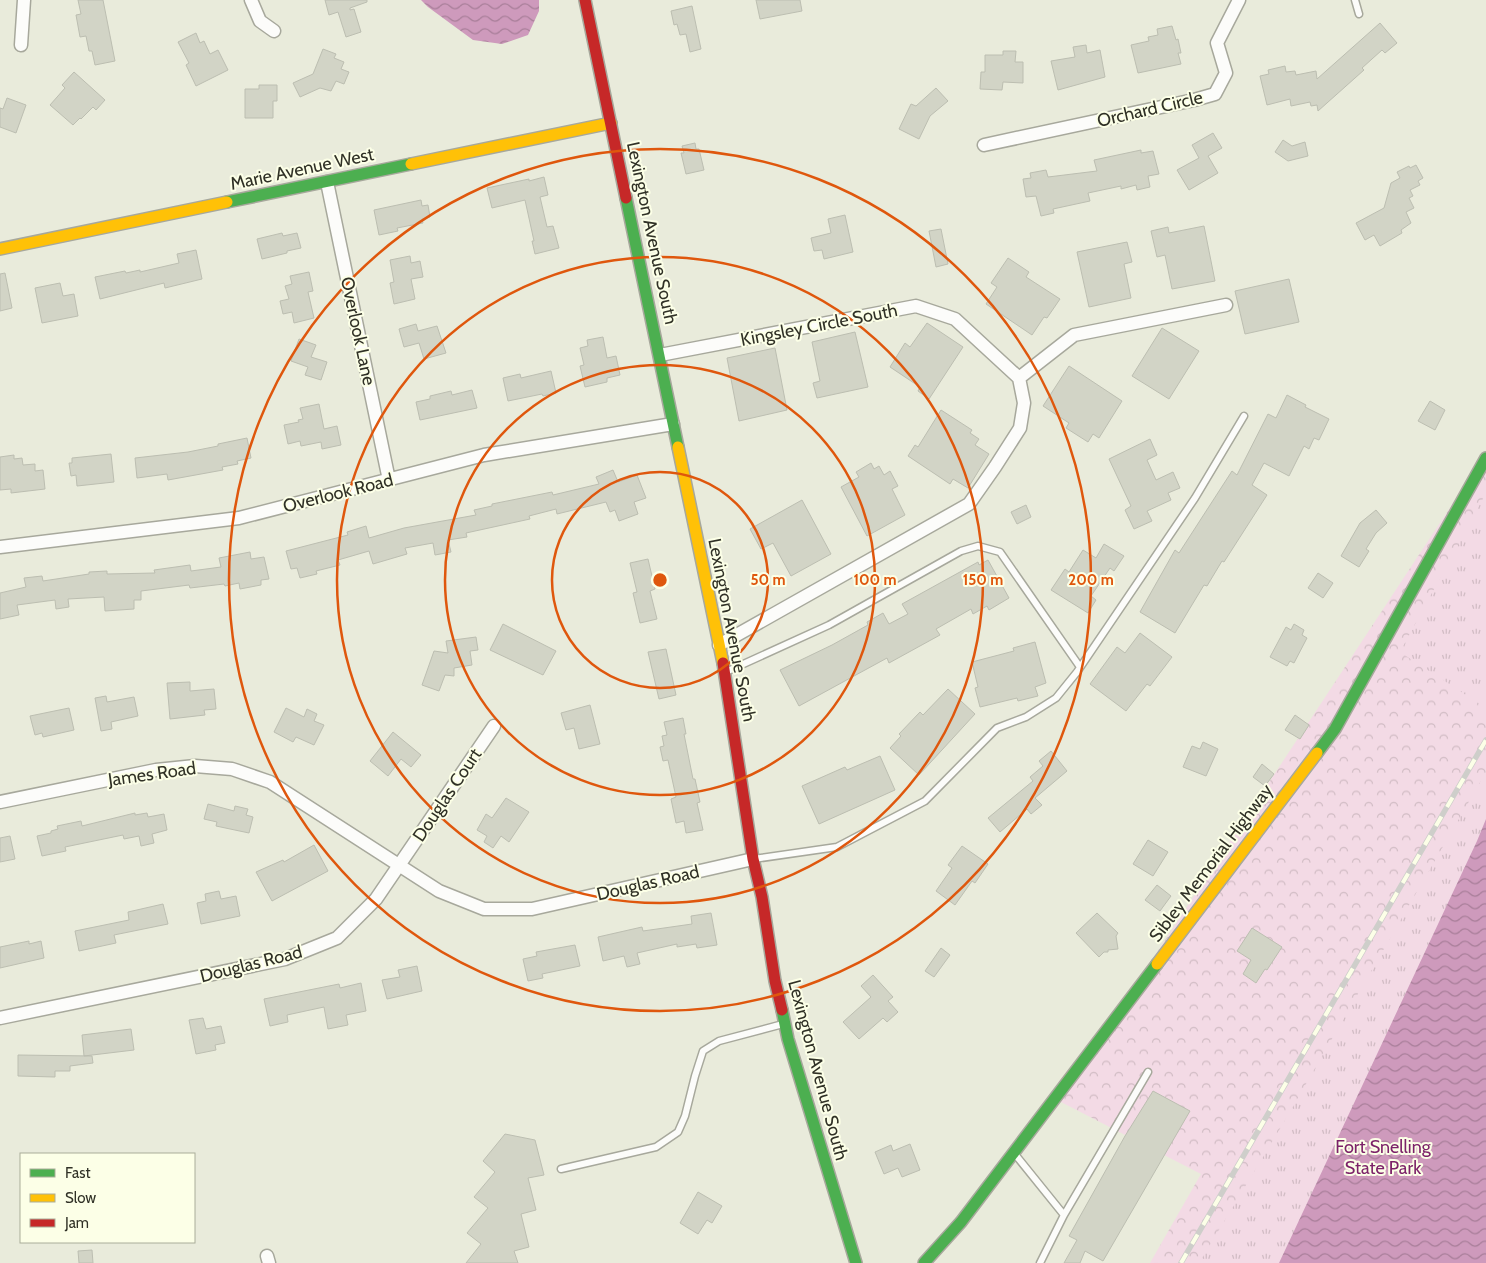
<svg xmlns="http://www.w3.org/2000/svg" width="1486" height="1263" viewBox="0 0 1486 1263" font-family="Cabin,sans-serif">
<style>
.forest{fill:url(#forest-crowns)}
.park{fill:url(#park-tufts)}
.water{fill:url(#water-waves)}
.building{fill:#d2d4c6;stroke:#bcbeb1}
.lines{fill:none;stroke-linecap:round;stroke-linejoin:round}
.lane-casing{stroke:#a7a89c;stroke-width:9}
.street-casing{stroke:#a7a89c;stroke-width:15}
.fast-casing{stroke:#a7a89c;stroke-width:14}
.slow-casing{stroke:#a7a89c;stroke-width:14}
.jam-casing{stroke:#a7a89c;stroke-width:14}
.lane{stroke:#fcfcfa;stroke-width:6}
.street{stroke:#fcfcfa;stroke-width:12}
.fast{stroke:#4caf50;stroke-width:11}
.slow{stroke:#ffc107;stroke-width:11}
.jam{stroke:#c62828;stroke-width:11}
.rail-casing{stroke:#cececa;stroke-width:5.5}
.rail{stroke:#fcffe7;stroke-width:4;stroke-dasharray:11;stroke-linecap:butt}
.ring{fill:none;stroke:#df570d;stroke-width:2.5}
.labels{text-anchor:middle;stroke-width:4;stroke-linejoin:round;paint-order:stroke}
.street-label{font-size:18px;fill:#303126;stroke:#fcffe7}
.park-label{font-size:18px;fill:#7c2269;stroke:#fcffe7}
.centre{fill:#df570d;stroke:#fcffe7;stroke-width:2.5}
.ring-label{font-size:15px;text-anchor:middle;font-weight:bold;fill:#df570d;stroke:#fcffe7;stroke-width:4;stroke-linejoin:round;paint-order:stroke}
</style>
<defs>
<pattern id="forest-crowns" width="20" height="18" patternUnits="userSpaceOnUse" patternTransform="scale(1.25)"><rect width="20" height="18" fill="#f3dae5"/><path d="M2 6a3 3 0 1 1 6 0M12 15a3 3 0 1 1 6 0" fill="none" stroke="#d1bcc4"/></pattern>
<pattern id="park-tufts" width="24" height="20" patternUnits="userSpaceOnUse" patternTransform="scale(1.25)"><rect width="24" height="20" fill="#f3dae5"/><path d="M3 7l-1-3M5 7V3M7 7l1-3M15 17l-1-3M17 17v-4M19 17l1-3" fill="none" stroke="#d1bcc4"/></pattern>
<pattern id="water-waves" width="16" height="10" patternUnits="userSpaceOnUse" patternTransform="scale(1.25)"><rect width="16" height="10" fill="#ce9abc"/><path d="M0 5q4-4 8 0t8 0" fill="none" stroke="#a87e99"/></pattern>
</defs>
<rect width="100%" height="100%" fill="#e9ebdb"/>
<!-- forest -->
<path class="forest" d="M1486,453V819L1279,1263H1150L1201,1174L1059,1101Z"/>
<!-- park -->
<path class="park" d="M1486,493V708L1400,652Z
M1486,772V1263H1199L1284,1122Z"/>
<!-- water -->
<path class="water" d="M421,0H539V11L528,35L502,44L473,40L428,7Z
M1486,819V1263H1279L1477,841Z"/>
<!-- building -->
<path class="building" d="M78,0H103L115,61L95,65L92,51H89L86,36L80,37L76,15L81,14Z
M325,0H367V2L350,8V10L354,9L361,32L346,37L338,12L329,15Z
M756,0H800L802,11L760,19Z
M692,6L701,49L690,52L686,34L680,35L677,24L674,25L671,11Z
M1380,23L1397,43L1385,53L1382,50L1362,68L1364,70L1318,111L1317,105L1311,106L1310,102L1291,106L1290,99L1267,105L1260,76L1269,74L1268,70L1285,66L1286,72L1295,71L1296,75L1316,71L1317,79Z
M1172,26L1176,40L1178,39L1181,53H1178L1181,64L1138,73L1131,45L1149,41L1148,37L1158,35L1157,29Z
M196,33L200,43L204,41L210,54L218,50L228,70L196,86L186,65L189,63L178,42Z
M1086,45L1087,53L1100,50L1105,77L1058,90L1051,61L1075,57L1073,47Z
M323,49L336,54L334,58L344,62L341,69L349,72L344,84L336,81L331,91L320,88L300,97L293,83L313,74Z
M1003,51H1016L1015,62H1023V83L1003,82L1002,90L980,89L981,72H985V55H1003Z
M74,72L105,100L96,110L93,107L81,119L80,118L73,125L50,105L65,88L62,85Z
M259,85H277V101H273V118H245V89H259Z
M936,88L948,101L930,116L919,139L899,129L911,104L916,106Z
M7,98L26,105L16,133L0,127V108L3,109Z
M1213,133L1222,148L1208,156L1218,173L1189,190L1177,170L1199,158L1192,145Z
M1283,140L1292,146L1305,142L1308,156L1288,161L1275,152Z
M695,143L696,149H699L704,170L686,174L681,153H684L682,146Z
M1141,150V153L1153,151L1159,174L1148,176L1150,187L1137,190L1136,185L1121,189V186L1088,193L1090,201L1053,209L1054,213L1041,216L1036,196L1026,197L1023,179L1031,178L1030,173L1046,170L1048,177L1097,171L1094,160Z
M1416,165L1423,178L1418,181L1420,185L1410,190L1413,196L1409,198L1414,208L1406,212L1411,223L1401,230L1402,233L1380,246L1374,235L1365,240L1356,223L1384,208L1391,183L1400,178L1397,172L1409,166L1410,168Z
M544,177L548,195L540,197L547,227L553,226L559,248L535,254L532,241H534L525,200L492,208L487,188L529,179V181Z
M421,200L422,206L428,205L430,217L422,219L423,223L397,228L398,231L379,235L374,210Z
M845,215L853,252L824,259L822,250L814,251L811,238L831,233L828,219Z
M1204,226L1215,281L1172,289L1165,255L1157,257L1151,231L1168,227L1169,233Z
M941,229L948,264L936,267L929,231Z
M282,233L283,236L297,233L301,248L287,251V253L262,259L257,239Z
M1127,242L1132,262L1124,264L1131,298L1089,307L1077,252Z
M196,250L202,279L165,288L164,283L100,299L95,277L125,271L126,273L140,270V272L179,263L177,254Z
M410,256L411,263L420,261L423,277L411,279L415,299L394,304L390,283L394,282L390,260Z
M1008,258L1029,272L1026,277L1060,299L1047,318L1044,317L1032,335L986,304L997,287L991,283Z
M309,272L313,291L308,292L314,318L294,323L292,312L283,314L280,301L289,299L285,286L292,284L290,276Z
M5,273L12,308L0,311V274Z
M1289,279L1299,322L1245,334L1235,291Z
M60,283L63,296L74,294L78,316L42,323L35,288Z
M927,323L963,347L929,399L918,391L920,387L890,367L905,343L910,347Z
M416,324L418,331L437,326L446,353L424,359L419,343L404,347L399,329Z
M1162,328L1199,351L1169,399L1132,376Z
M855,332L868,387L817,398L813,383L820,381L812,342Z
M603,337L607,358L616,356L620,375L607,378V382L585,387L580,366L584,365L580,348L588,346L587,340Z
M299,339L316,345L311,357L327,362L321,380L305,375L308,367L291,361Z
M775,348L787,410L739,421L727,358Z
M1069,366L1122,401L1099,438L1093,434L1088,442L1066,428L1069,423L1043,406Z
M551,371L556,393L543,396L542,394L508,401L503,378L520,374L521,378Z
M472,390L477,408L420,420L416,402L430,399V396L451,391L452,395Z
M1287,395L1306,405L1305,407L1329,419L1319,440L1314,438L1309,449L1304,446L1289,476L1264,463L1252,485L1267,495L1224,562L1222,561L1207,586L1204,585L1175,633L1140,612L1175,550L1179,553L1232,471L1237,475L1268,414L1276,418Z
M1430,401L1445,410L1435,430L1418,421Z
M319,404L324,429L337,426L341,445L322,449L321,442L301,446L300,441L288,444L284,425L299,422L298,420L303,419L300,408Z
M941,410L972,430L970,433L979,439L975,445L989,454L968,488L953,479L950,484L908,456L915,445L918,447Z
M247,438L251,458L237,461L238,464L222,467L223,470L168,480L167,474L137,478L135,458L188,452L218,446V444Z
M1150,439L1157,455L1147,460L1156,480L1173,472L1180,488L1168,493L1171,500L1147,511L1152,521L1134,529L1125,510L1131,506L1109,459Z
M111,454L114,482L77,486L76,475L71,476L69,463H72V458Z
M14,455V459L22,458L23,465L35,464V471L43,470L45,489L11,493V489L0,490V457Z
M871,463L874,469L879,466L884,475L890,471L898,486L892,489L905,515L867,536L841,487L859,477L856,472Z
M613,470L618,482L637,475L646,498L634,502L638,514L619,521L615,510L610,512L606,502L557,514L556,509L529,516L530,519L466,533L467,537L448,540L451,552L435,555L433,543L405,548L407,554L373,564L369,551L338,560L340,565L316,571L317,574L300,578L297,568L291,569L286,551L348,535L347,532L366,526L369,538L404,528L476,515L474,510L492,506V504L552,492L553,495L599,484L596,477Z
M802,500L831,554L791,576L773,543L761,549L750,529Z
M1026,505L1031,517L1017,524L1011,512Z
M1376,510L1387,523L1376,533L1366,549L1369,551L1359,567L1341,556L1360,523Z
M1104,544L1124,556L1114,571L1110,568L1091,596L1096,600L1088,613L1051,590L1065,569L1069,572L1083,550L1096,558Z
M250,552L251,559L264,557L269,579L261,580V585L240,589L239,583L225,586L224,584L190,588L189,585L141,591V600H134V609L105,611L104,597L68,599L69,607L56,609L55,600L17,605L19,615L0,619V593L26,587L24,578L42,576L43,581L89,574V572L107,571V574L155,573L154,570L190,565L191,571L221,567L219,558Z
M648,559L655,589L650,591L657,619L640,623L633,593L637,592L630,563Z
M988,560L1009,598L989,610L987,606L973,614L971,609L936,629L940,635L889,663L887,658L799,706L780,670L832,645L868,625L867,622L883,613L889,624L908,614L902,604L978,562L979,565Z
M1318,573L1333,583L1323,598L1308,588Z
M503,624L556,651L543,675L490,650Z
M1294,624L1304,630L1302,635L1307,638L1294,663L1290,661L1287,666L1270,657L1286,627L1291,630Z
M1140,633L1172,657L1150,686L1147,684L1126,711L1090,684L1117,647L1125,653Z
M476,637L478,650L470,651L472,665L454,668V676L445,675L439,691L422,685L434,651L448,653L446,641Z
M1035,642L1046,683L1035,687L1038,696L1018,701L1017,698L980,707L975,688L978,687L972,662L1014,651L1013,648Z
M666,649L676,695L659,699L648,652Z
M190,682V691L214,689L216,709L204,710L205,715L170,719L167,683Z
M948,689L975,714L919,775L890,748L901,736L899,734L920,712L923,715Z
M106,696L107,702L134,697L138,716L111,722L112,729L101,731L95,698Z
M590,705L600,744L579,749L574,728L566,730L561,713Z
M69,708L74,730L43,737L42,733L35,735L30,716Z
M286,708L304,717L307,709L317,714L314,721L324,725L314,745L296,737L293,742L274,732Z
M1295,715L1309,725L1300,739L1285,730Z
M683,718L686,734H684L693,779H695L700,802L697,803L703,830L686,833L684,821L676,823L671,799L676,797L671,774L668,760L663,761L660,747L664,746L662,736L667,735L664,722Z
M393,732L421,755L411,767L401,759L388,776L370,761Z
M1203,742L1218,749L1206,776L1183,767L1192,746L1200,749Z
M1051,751L1067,771L1035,798L1042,805L1031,814L1027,809L1000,832L988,818L1033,781L1030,777L1043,766L1039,761Z
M880,756L895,790L819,824L802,786L845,767L847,770Z
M1262,764L1274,774L1265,786L1253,777Z
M506,798L529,812L509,842L501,836L493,848L484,842L487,836L477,830L486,814L492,818Z
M208,804L234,811L235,806L248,809L246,815L253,817L249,833L216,826L217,822L204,819Z
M135,813V815L147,813L148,817L164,814L167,830L152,834L154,843L141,846L139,836L124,839L123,835L65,847L66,851L42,856L37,836L51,833V831L58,829L57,826L81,821L82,826Z
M10,836L15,859L0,862V838Z
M1148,840L1168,852L1153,876L1133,864Z
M314,845L328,871L272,901L256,872L283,860L284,862Z
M962,846L988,864L975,883L972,881L955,905L936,891L952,868L948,865Z
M1157,885L1171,896L1160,911L1145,900Z
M219,891L221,899L236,896L240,916L201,924L197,903L206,901L205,894Z
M163,904L168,924L114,935L116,943L79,951L75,931L129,920L128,912Z
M711,913L717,945L697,948L696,944L677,947V944L637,953L640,964L627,967L624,956L603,961L598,937L642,927L643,931L692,924L691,916Z
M1097,913L1118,933L1116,936L1118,949L1108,950V952H1104L1099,957L1076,933Z
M1252,928L1282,947L1267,970L1265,969L1256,983L1243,974L1251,960L1237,951Z
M29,941V944L41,941L44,958L0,968V947Z
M575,945L580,966L542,974L543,978L528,981L523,959L537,956L536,952Z
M941,948L950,955L934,977L925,971Z
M417,966L422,991L387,999L382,980L400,977L398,970Z
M873,975L893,997L888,1001L898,1012L887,1022L883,1018L859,1039L843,1022L871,997L861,986Z
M361,983L366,1011L346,1015L348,1025L328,1029L324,1007L287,1015L288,1022L270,1026L264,999L339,984L340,988Z
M203,1018L206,1029L221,1026L225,1043L215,1045L216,1050L196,1054L189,1020Z
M131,1029L134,1050L84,1056L82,1035Z
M18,1055L92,1056L93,1063L70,1066V1071H55V1077L18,1076Z
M1153,1091L1190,1111L1103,1261L1085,1251L1080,1263H1064L1077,1240L1069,1236L1125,1136Z
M505,1134L535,1140L544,1175L528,1178L536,1210L521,1214L529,1247L514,1251L518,1263H466L481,1244L467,1233L488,1208L474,1197L495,1172L483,1161Z
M910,1144L920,1170L902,1177L898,1168L884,1174L875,1152L891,1145L893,1151Z
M698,1192L722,1206L712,1223L707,1220L698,1234L680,1223Z
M92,1250L93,1263H79L78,1251Z"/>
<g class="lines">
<defs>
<path id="lane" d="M1355,0L1359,14
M728,671L829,625L961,551L978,546L1000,552L1080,667
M754,859L837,847L925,801L997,728L1026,717L1056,698L1077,672L1195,498L1244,416
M1014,1153L1064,1215
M561,1169L656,1147L678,1132L685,1116L695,1076L703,1051L719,1041L783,1024
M1040,1263L1064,1215L1148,1072"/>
<path id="street" d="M251,0L260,21L274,31
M21,45L24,0
M984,145L1194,100L1215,94L1226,73L1217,43L1239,0
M327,182L389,480
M660,355L916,306L955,319L1019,378L1024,403L1020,428L995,467L969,504L719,645
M1019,378L1074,335L1226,305
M0,547L239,518L484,455L673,424
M0,802L156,770L195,766L232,769L270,782L439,891L484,909H532L753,859
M0,1018L285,959L337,938L376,899L494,726
M267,1256L269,1263"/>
<path id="fast" d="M626,198L678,447
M227,202L411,164
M1317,753L1335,729L1486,458
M782,1010L788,1039L856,1263
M924,1263L961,1222L1157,964"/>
<path id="slow" d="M411,164L611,123
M0,249L227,202
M678,447L723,663
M1157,964L1317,753"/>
<path id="jam" d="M585,0L626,198
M723,663L753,859L762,897L775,981L782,1010"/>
</defs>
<!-- lane casing -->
<use href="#lane" class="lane-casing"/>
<!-- street casing -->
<use href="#street" class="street-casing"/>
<!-- fast casing -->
<use href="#fast" class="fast-casing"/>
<!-- slow casing -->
<use href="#slow" class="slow-casing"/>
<!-- jam casing -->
<use href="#jam" class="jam-casing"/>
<!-- lane -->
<use href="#lane" class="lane"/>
<!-- street -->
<use href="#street" class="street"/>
<!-- fast -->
<use href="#fast" class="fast"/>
<!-- slow -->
<use href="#slow" class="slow"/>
<!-- jam -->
<use href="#jam" class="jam"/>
<defs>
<path id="rail" d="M1181,1263L1486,740"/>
</defs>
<!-- rail casing -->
<use href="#rail" class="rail-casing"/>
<!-- rail -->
<use href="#rail" class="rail"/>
</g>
<!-- distance rings -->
<g class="ring">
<circle cx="660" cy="580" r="108"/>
<circle cx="660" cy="580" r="215"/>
<circle cx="660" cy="580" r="323"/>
<circle cx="660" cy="580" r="431"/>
</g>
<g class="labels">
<!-- street labels -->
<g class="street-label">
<text transform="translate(1150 109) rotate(-13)" y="6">Orchard Circle</text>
<text transform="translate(302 169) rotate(-12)" y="6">Marie Avenue West</text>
<text transform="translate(652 233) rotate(78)" y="6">Lexington Avenue South</text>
<text transform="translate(819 325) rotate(-11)" y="6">Kingsley Circle South</text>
<text transform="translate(358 331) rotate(78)" y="6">Overlook Lane</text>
<text transform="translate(338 493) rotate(-14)" y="6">Overlook Road</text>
<text transform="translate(732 630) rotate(79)" y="6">Lexington Avenue South</text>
<text transform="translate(152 774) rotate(-8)" y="6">James Road</text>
<text transform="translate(447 795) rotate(-56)" y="6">Douglas Court</text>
<text transform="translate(1211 863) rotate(-53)" y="6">Sibley Memorial Highway</text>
<text transform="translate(648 883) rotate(-13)" y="6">Douglas Road</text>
<text transform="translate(251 964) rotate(-14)" y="6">Douglas Road</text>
<text transform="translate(818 1070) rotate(75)" y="6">Lexington Avenue South</text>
</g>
<!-- park labels -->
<g class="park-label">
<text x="1383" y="1153">Fort Snelling<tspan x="1383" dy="21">State Park</tspan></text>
</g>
</g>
<circle cx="660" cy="580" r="8" class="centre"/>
<g class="ring-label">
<text x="768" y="585">50 m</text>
<text x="875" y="585">100 m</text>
<text x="983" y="585">150 m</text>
<text x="1091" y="585">200 m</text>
</g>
<!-- legend -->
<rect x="20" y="1153" width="175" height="90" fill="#fcffe7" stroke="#aaad9a"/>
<rect x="30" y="1169" width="25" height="8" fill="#4caf50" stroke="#aaad9a"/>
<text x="65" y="1178" font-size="15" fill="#303126">Fast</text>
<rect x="30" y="1194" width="25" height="8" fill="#ffc107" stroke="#aaad9a"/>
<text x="65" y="1203" font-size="15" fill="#303126">Slow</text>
<rect x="30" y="1219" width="25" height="8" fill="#c62828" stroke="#aaad9a"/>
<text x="65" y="1228" font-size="15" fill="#303126">Jam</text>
</svg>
